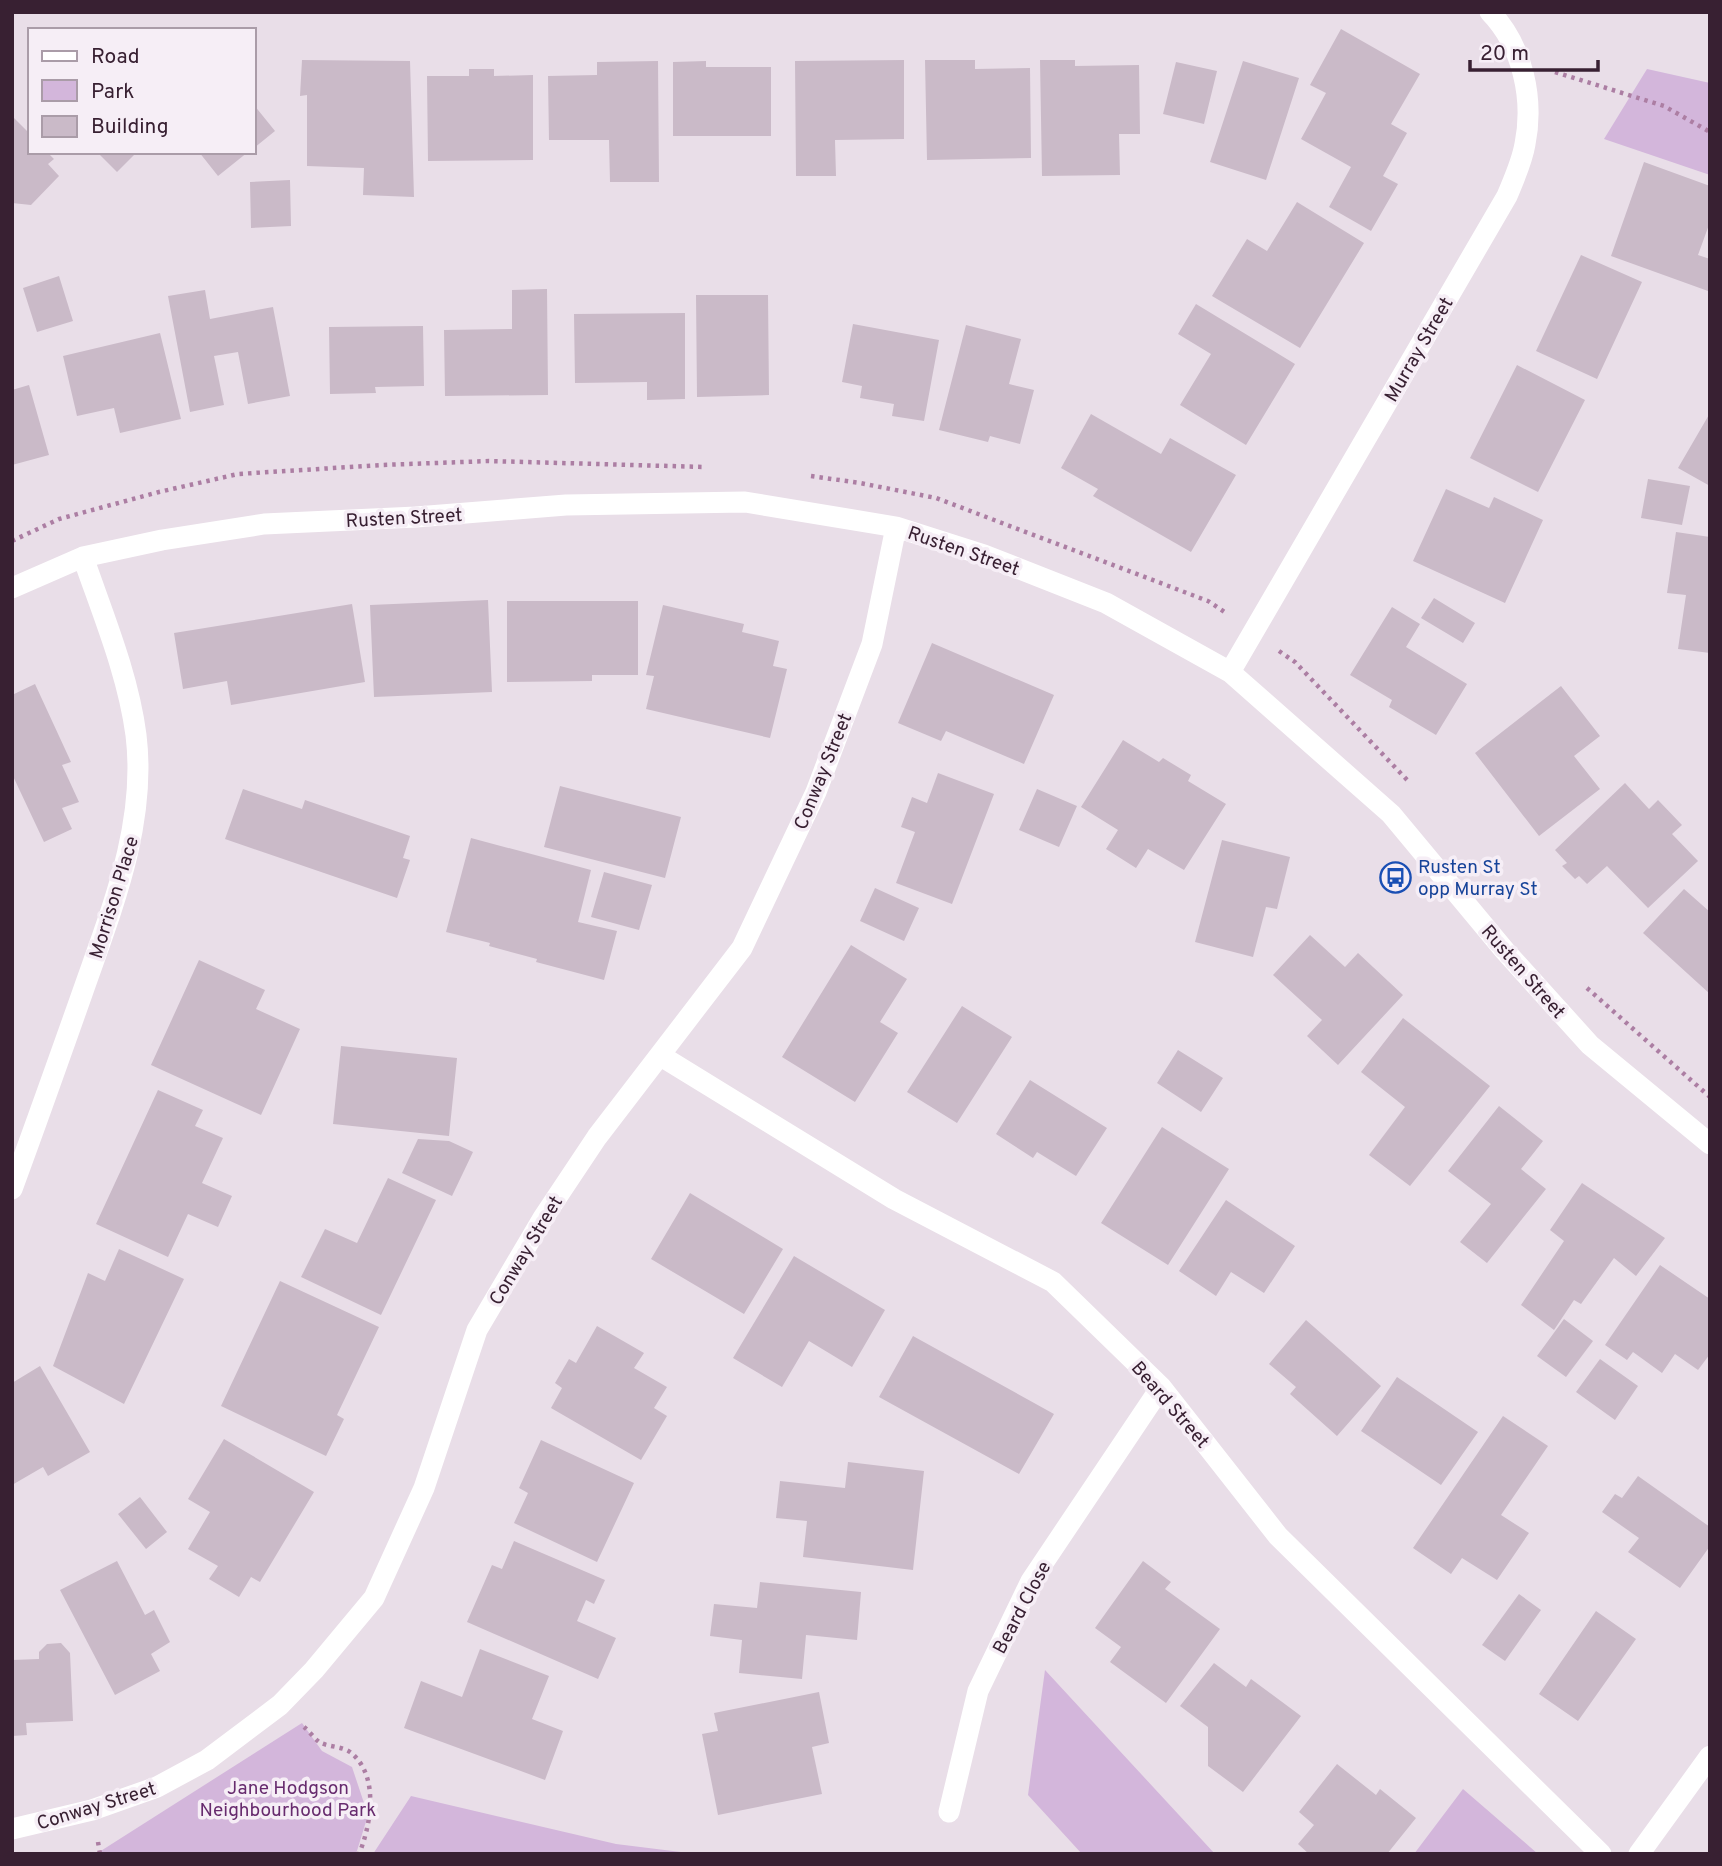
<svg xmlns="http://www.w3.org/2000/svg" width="1722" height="1866" viewBox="0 0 1722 1866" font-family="Overpass,sans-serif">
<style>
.green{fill:#d3b6db}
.building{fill:#cabac8}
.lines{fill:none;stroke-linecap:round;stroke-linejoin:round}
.path{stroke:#ac7ea3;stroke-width:4.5;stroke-dasharray:3.5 5;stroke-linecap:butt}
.minor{stroke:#fff;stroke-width:21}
.labels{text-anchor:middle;stroke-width:7;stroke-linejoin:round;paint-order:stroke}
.street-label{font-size:19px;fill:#382032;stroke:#f6eef6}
.transit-label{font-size:19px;fill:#164399;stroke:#f6eef6;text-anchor:start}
.park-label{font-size:19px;fill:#672b6e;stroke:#f6eef6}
</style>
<rect width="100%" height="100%" fill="#e9dee8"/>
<!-- green -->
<path class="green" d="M1647,69L1710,83V175L1604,139Z
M1045,1670L1215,1854H1082L1028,1795Z
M302,1723L322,1751L352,1767L368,1815L356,1854H96Z
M1463,1789L1538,1854H1414Z
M411,1796L616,1844L697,1854H373Z"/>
<!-- building -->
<path class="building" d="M1341,29L1420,74L1391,124L1407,133L1383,176L1398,184L1371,231L1329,207L1351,167L1301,139L1326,93L1310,85Z
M302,60L410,61L414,197L363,195L364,168L307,166V95L300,96Z
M904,60V139L835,140L836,176H796L795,61Z
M925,60H975V69L1030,68L1031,158L927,160Z
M1040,60H1075V66L1139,65L1140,134H1119L1120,175L1042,176Z
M658,61L659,182H610L609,140H549L548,76L597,75V62Z
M706,61V67H771V136H673V62Z
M1243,61L1299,78L1266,180L1210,162Z
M1176,62L1217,71L1204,124L1163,114Z
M469,69H494V76L533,75V160L428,161L427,76H469Z
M254,105L275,131L254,148Z
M12,116L30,134V152H47L54,159L48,164L59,176L31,205L12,203Z
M97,152H137L117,172Z
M199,152H248L218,176Z
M1644,162L1710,186V222L1698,255L1710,259L1708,291L1611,256Z
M290,180L291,226L251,228L250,182Z
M1297,202L1364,243L1300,348L1212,296L1247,239L1267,251Z
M1581,255L1642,282L1597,379L1536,351Z
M59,276L73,321L37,332L23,288Z
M547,289L548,395L445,396L444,330L512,329V290Z
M205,290L210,319L273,307L290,396L248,404L238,352L214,356L224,405L190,412L168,296Z
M696,295H768L769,395L697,397Z
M1196,304L1295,364L1246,445L1180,405L1211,354L1178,334Z
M685,313V399L647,400V382L575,383L574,314Z
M853,324L939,340L924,421L892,416L894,404L860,398L862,386L842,382Z
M966,325L1021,339L1009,384L1034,390L1020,444L990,436L988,442L939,430Z
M423,326L424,386L375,387L376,393L330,394L329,327Z
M160,333L181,419L120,433L114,408L77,416L63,356Z
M1517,365L1585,400L1538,492L1470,458Z
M29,385L49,455L12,465V390Z
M1710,413V486L1678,468Z
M1091,414L1161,454L1170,438L1236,475L1191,552L1093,496L1098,489L1061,468Z
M1648,479L1690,486L1682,525L1641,518Z
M1446,489L1489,508L1494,497L1543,520L1505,603L1413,561Z
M1676,532L1710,537V653L1678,649L1686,595L1667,593Z
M1434,598L1475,623L1463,643L1421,618Z
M488,600L492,692L374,697L370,605Z
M507,601H638V675H592V681L507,682Z
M352,604L365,682L231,705L227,681L183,689L174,633Z
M663,605L744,624L742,632L779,641L773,666L787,669L770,738L646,709L654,676L646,675Z
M1392,607L1420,624L1406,647L1467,684L1436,735L1389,707L1392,700L1350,675Z
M932,643L1054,695L1024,764L946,731L941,741L898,723Z
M35,684L71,762L62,765L79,802L62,808L72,829L44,842L12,774V695Z
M1561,686L1600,736L1574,756L1600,789L1539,836L1475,753Z
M1123,740L1159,762L1163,758L1191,775L1188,781L1226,804L1184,870L1148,849L1136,868L1106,849L1118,830L1081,807Z
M938,773L994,794L952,904L896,883L915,832L901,827L912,797L927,803Z
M1625,783L1649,809L1658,800L1682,825L1672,834L1698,861L1648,908L1607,866L1587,884L1579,876L1575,879L1562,866L1567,863L1555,850Z
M560,786L681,817L665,878L544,847Z
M243,789L302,809L305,800L410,836L403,858L410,860L397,898L225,839Z
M1037,789L1077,806L1059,847L1019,830Z
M471,838L591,870L578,922L617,931L604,980L536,962L537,959L489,946L490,943L446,932Z
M1222,840L1290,857L1277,909L1266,907L1253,957L1195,942Z
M604,872L652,885L639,930L591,917Z
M875,888L919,908L904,941L860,921Z
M1684,889L1710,912V994L1643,933Z
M1310,935L1345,967L1358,953L1403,995L1338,1065L1307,1036L1322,1020L1273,975Z
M851,945L907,979L880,1022L898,1033L855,1102L782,1057Z
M199,960L265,990L256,1009L300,1029L261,1115L151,1065Z
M962,1006L1012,1037L957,1123L907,1092Z
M1403,1018L1490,1086L1410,1186L1369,1155L1405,1107L1361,1072Z
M341,1046L457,1058L449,1136L333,1124Z
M1178,1050L1223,1078L1201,1112L1157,1083Z
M1030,1080L1107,1128L1076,1176L1037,1152L1033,1158L996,1134Z
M158,1090L203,1110L195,1126L223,1138L202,1183L232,1196L218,1227L188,1214L168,1257L96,1224Z
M1499,1106L1543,1141L1521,1169L1546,1189L1487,1263L1460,1242L1491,1204L1448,1171Z
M1162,1127L1229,1169L1168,1265L1101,1223Z
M418,1139L449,1141L473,1152L452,1196L402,1173Z
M388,1178L436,1200L381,1315L301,1277L325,1229L357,1243Z
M1582,1183L1665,1238L1636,1276L1614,1258L1581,1304L1574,1300L1554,1330L1521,1305L1564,1241L1550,1230Z
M690,1193L783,1249L744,1314L651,1259Z
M1226,1200L1295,1246L1264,1293L1231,1272L1216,1296L1179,1271Z
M119,1249L184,1279L124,1404L53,1366L88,1273L105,1281Z
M794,1256L885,1310L852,1367L809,1341L782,1387L733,1358Z
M1660,1265L1710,1299V1354L1698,1370L1675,1354L1662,1373L1633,1352L1627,1360L1605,1345Z
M280,1281L379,1327L337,1415L344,1419L326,1456L221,1406Z
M1564,1319L1593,1341L1566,1377L1537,1356Z
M1306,1320L1381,1386L1337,1436L1290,1394L1296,1387L1269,1364Z
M597,1326L644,1353L634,1368L667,1387L654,1408L667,1416L641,1460L551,1408L562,1388L555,1383L569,1359L576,1363Z
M913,1336L1054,1414L1019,1474L879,1397Z
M1600,1359L1638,1386L1615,1420L1576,1392Z
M40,1366L90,1452L48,1476L43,1467L12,1485V1383Z
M1397,1377L1478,1432L1441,1485L1361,1431Z
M1503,1416L1548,1446L1501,1515L1529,1533L1497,1580L1462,1558L1451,1574L1413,1548Z
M224,1439L314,1492L260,1582L251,1577L239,1597L209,1579L218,1566L188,1549L210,1512L188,1499Z
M541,1440L634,1483L597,1562L514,1523L528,1493L519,1488Z
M848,1462L924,1471L913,1570L803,1557L807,1521L776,1518L780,1481L845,1488Z
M1638,1476L1710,1527V1546L1680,1588L1628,1552L1639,1538L1602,1512L1615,1494L1622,1498Z
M140,1497L167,1532L146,1549L118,1514Z
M514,1541L605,1580L594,1604L586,1600L577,1621L616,1638L598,1679L467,1622L492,1565L502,1569Z
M117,1561L145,1615L154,1610L170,1642L151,1654L160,1671L115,1695L60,1590Z
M1143,1561L1171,1582L1165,1589L1220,1629L1166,1703L1110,1662L1121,1647L1095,1628Z
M760,1582L861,1592L857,1640L806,1635L802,1679L739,1673L742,1640L710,1636L714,1604L757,1608Z
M1519,1594L1541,1610L1505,1661L1482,1645Z
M1596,1611L1636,1639L1578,1721L1539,1694Z
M61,1643L70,1653L73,1721L26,1723L27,1735L12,1736V1660L39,1659V1652L47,1644Z
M480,1649L549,1676L532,1719L563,1731L545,1780L404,1728L421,1681L462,1697Z
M1214,1663L1246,1687L1251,1679L1301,1716L1243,1792L1208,1766V1727L1180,1706Z
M819,1692L829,1743L812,1747L822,1794L718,1815L702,1734L718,1731L714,1713Z
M1337,1764L1376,1795L1380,1789L1416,1818L1387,1854H1349L1347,1852L1345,1854H1309L1298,1844L1314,1825L1299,1812Z"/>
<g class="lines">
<!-- path -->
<path class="path" d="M1555,72L1664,106L1710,132
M811,476L860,483L936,498L1208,601L1226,613
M12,541L59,519L159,492L238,474L382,465L489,461L705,467
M1279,651L1295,662L1410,783
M1587,988L1710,1097
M304,1727C309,1731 314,1738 319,1742C328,1747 341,1746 350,1752C380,1775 371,1825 359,1854
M98,1842L100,1854"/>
<!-- minor -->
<path class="minor" d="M12,588L83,557L162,540L264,524L416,517L566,505L745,502L896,527L984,555L1106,603L1230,672L1391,814L1505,951L1590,1045L1710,1144
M1230,672L1507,196C1514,179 1522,162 1525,144C1534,99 1523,46 1490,12
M661,1056L894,1199L1053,1282L1161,1387L1278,1536L1601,1854
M12,1189C36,1124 59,1059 82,994C111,911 147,825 136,735C128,674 103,615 83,557
M949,1812L978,1691L1031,1581L1161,1387
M12,1829L92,1810L157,1787L207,1760L280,1705L314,1670L374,1598L424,1488L477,1330L543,1218L597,1137L742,948L816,792L872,644L896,527
M1639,1854L1710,1756"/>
</g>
<!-- icons -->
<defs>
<symbol id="bus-ring" viewBox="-11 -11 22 22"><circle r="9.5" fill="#f6eef6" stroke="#1a4fb4" stroke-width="1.5"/><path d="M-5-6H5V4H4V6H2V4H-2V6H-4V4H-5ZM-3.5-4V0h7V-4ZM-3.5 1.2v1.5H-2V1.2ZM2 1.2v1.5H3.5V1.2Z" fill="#1a4fb4"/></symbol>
</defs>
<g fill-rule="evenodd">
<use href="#bus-ring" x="1378" y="860" width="35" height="35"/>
</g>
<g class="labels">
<!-- street labels -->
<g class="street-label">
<text transform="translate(1418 349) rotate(-60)" y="7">Murray Street</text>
<text transform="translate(404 517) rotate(-3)" y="7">Rusten Street</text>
<text transform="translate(964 550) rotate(19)" y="7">Rusten Street</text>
<text transform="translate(822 771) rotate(-68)" y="7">Conway Street</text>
<text transform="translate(113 897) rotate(-73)" y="7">Morrison Place</text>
<text transform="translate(1524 971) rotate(49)" y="7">Rusten Street</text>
<text transform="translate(525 1250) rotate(-59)" y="7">Conway Street</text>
<text transform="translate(1171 1404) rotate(49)" y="7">Beard Street</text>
<text transform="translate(1021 1607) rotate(-62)" y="7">Beard Close</text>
<text transform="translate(96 1805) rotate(-17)" y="7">Conway Street</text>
</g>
<!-- transit labels -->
<g class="transit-label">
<text x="1418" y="873">Rusten St<tspan x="1418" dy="22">opp Murray St</tspan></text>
</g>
<!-- park labels -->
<g class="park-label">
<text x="288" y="1794">Jane Hodgson<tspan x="288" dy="22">Neighbourhood Park</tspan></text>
</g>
</g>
<!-- border -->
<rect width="1722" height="1866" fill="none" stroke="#382032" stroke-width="28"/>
<!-- legend -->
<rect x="28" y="28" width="228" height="126" fill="#f6eef6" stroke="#aa9ca8" stroke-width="2"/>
<rect x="42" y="51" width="35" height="10" fill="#ffffff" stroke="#aa9ca8" stroke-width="2"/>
<text x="91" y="63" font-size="21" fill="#382032">Road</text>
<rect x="42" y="80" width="35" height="21" fill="#d3b6db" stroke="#aa9ca8" stroke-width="2"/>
<text x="91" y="98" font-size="21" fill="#382032">Park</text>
<rect x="42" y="116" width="35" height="21" fill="#cabac8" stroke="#aa9ca8" stroke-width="2"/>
<text x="91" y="133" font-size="21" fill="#382032">Building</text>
<!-- scale -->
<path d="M1470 60v10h128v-10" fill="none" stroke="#382032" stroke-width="3.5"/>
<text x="1480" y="60" font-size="21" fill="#382032" stroke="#f6eef6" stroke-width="5" paint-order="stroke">20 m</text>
</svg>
